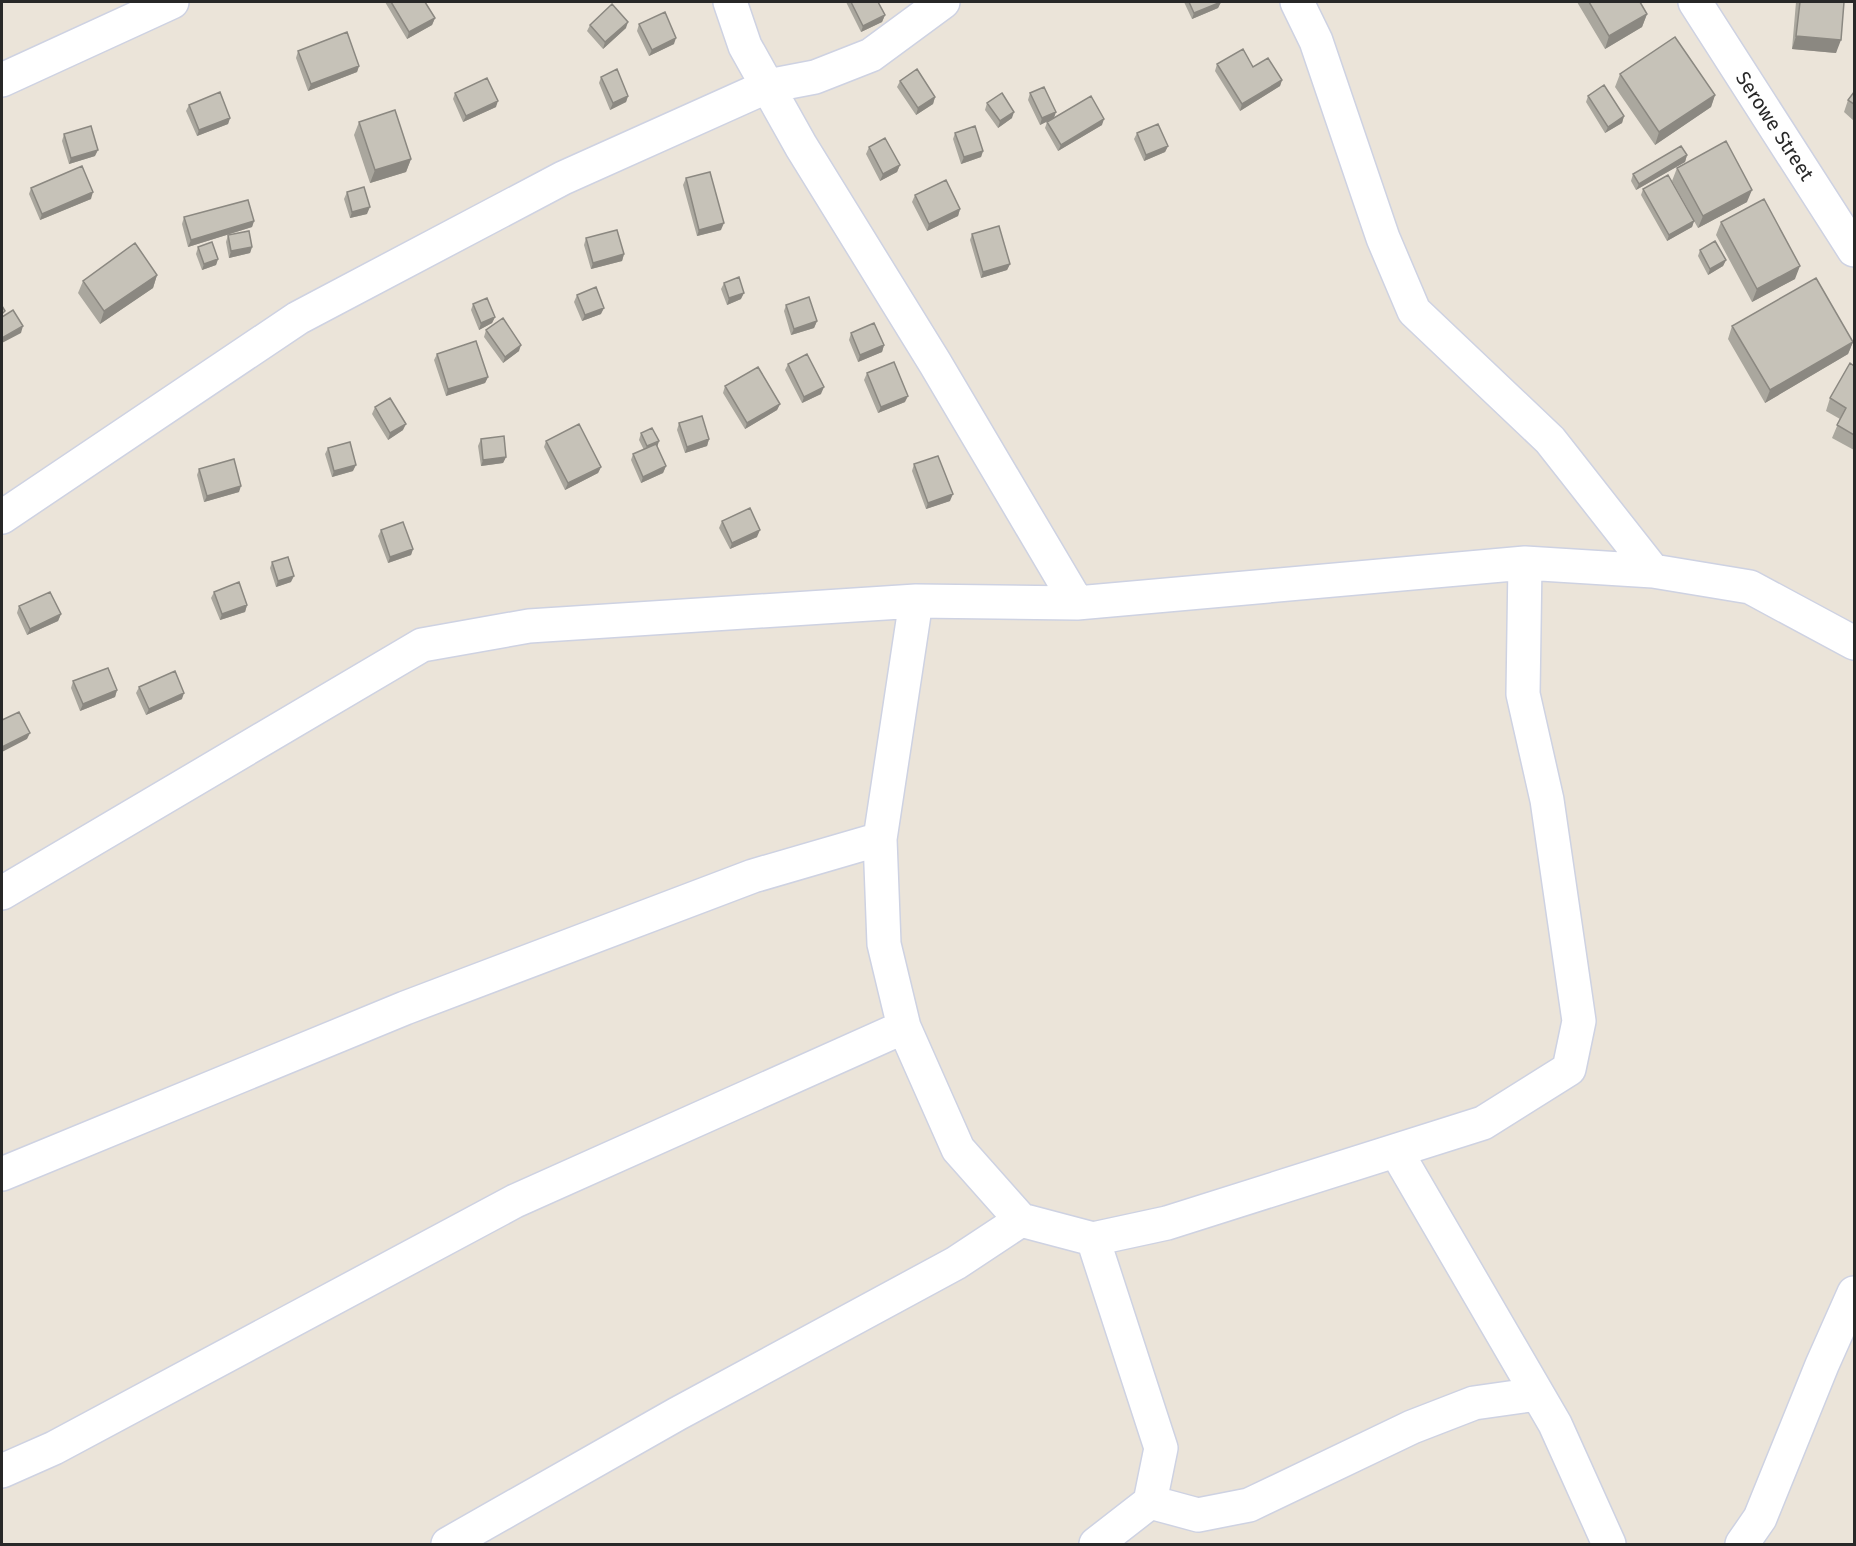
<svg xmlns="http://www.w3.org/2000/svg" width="1856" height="1546" viewBox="0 0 1856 1546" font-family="'Fira Sans',sans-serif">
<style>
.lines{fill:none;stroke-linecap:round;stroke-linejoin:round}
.street-casing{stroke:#ced2e2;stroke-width:36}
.street{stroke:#fff;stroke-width:33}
.wall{fill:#aaa79e}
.shaded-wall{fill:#8b8881}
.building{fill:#c6c2b8;stroke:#8b8881;stroke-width:1.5}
.labels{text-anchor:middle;stroke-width:4.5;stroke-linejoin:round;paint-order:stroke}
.street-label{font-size:20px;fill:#282828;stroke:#fff}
</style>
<rect width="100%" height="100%" fill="#ebe4d9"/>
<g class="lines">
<defs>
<path id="street" d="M730,2L745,46L801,146L935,363L1077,603
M1297,2L1316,41L1383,238L1414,311L1550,440L1653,571
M1695,2L1854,250
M2,80L172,2
M2,517L298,318L563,178L768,86L815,77L871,55L943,2
M916,601L880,839L884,944L904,1027L958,1149L1021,1220L1093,1239L1167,1223L1483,1123L1569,1069L1579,1021L1547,800L1523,694L1525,563
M2,893L422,645L529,626L916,601L1077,603L1525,563L1653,571L1750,587L1854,643
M1396,1151L1555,1424L1609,1544
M2,1174L405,1008L753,876L880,839
M1093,1239L1161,1448L1150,1502L1096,1544
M2,1471L54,1448L515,1201L904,1027
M1150,1502L1198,1515L1249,1505L1412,1427L1474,1403L1537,1394
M448,1544L677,1414L956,1263L1021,1220
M1742,1544L1760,1518L1822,1365L1854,1293"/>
</defs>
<!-- street casing -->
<use href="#street" class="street-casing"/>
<!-- street -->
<use href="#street" class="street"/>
</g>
<!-- wall -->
<path class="wall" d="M385,2H425L435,18L432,25L407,39Z
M846,2H878L885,15L882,22L861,32Z
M1184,2H1221L1218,8L1192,19Z
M1577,2H1640L1647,14L1642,27L1605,49Z
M1796,2H1844L1836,53L1792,49Z
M639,24L674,44L649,56L637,31Z
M590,25L626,28L603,49L587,31Z
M298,51L359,66L357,72L308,91L296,58Z
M1217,64L1282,80L1280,86L1240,111L1215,71Z
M1620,74L1715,95L1711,107L1655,145L1615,87Z
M601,77L628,96L626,102L610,110L599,83Z
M900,81L935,97L933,104L916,115L897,87Z
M1854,92V121L1844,112L1848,100Z
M455,93L496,107L463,122L453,99Z
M1030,93L1054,118L1102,125L1058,151L1045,128L1047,122L1052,119L1040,125L1028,100Z
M1588,96L1624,116L1622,123L1605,133L1586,102Z
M987,103L1012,118L998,128L985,110Z
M189,105L230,118L228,124L197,136L186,111Z
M359,122L411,159L406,172L370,183L354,135Z
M955,133L983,151L981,157L961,164L953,139Z
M1137,133L1168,146L1165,152L1144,161L1134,139Z
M64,134L95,156L69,164L62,141Z
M869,147L900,165L897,172L880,181L866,154Z
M1687,155L1685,162L1636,190L1631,181L1633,174Z
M1677,168L1747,202L1698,228L1694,221L1692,227L1667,241L1641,195L1643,189L1689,211L1672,181Z
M686,178L721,230L697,236L683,185Z
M31,188L91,199L40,220L29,194Z
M347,192L367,214L350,218L344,199Z
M915,195L960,209L958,216L927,231L912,202Z
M184,217L254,221L252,227L188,247L182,224Z
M1721,222L1795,279L1752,302L1716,235Z
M972,234L1010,264L1007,270L981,278L970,240Z
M228,235L252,247L250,253L229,258L226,242Z
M586,238L624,254L622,261L591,269L584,245Z
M198,247L218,259L216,265L202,270L196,254Z
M1700,250L1726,260L1723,266L1708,275L1698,256Z
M157,275L153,288L100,324L78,293L83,281Z
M724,283L741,299L727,305L721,289Z
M577,295L601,314L582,321L574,302Z
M473,304L495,317L492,323L479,330L471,310Z
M786,305L817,321L814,328L791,335L784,311Z
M1732,326L1853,342L1848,354L1765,403L1728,339Z
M486,330L519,351L503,363L484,337Z
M851,333L884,345L882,352L858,362L849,340Z
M437,354L488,377L485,383L446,396L434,360Z
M788,364L821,394L802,403L785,370Z
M1854,366V450L1832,438L1840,419L1826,411L1830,398Z
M867,373L905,402L878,413L864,380Z
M725,386L780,404L777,410L745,429L723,393Z
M375,407L403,430L388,440L372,414Z
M679,423L709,439L707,446L685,453L677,430Z
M641,433L659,441L657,447L666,466L663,473L641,483L631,460L633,454L644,450L639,440Z
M481,439L506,457L503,463L481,466L478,446Z
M546,441L601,467L598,473L565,490L544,447Z
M328,448L353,471L332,477L325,454Z
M914,464L950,501L926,509L912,471Z
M199,469L239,492L204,502L197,475Z
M722,521L757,537L730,549L719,528Z
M381,530L413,549L411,555L388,563L378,536Z
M272,562L291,582L276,587L270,568Z
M214,592L247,605L245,612L220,620L211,598Z
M19,606L61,614L58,621L27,635L17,613Z
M73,681L117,690L115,697L80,711L71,688Z
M139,687L182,699L146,715L136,693Z"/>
<!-- shaded-wall -->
<path class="shaded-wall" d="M1221,2L1218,8L1192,19L1194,13Z
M1647,14L1642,27L1605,49L1609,36Z
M885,15L882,22L861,32L863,26Z
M435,18L432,25L407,39L409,32Z
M628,22L626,28L603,49L605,42Z
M1796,36L1841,40L1836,53L1792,49Z
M676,38L674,44L649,56L652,50Z
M359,66L357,72L308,91L311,84Z
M1282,80L1280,86L1240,111L1242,104Z
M1715,95L1711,107L1655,145L1659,132Z
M628,96L626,102L610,110L613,103Z
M935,97L933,104L916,115L918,108Z
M498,101L496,107L463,122L466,116Z
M1014,112L1012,118L998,128L1000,121Z
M1056,112L1054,118L1040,125L1042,118Z
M1624,116L1622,123L1605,133L1608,127Z
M230,118L228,124L197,136L199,130Z
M1104,119L1102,125L1058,151L1061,145Z
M1168,146L1165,152L1144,161L1146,155Z
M98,150L95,156L69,164L71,158Z
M983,151L981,157L961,164L964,157Z
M1687,155L1685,162L1636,190L1639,184Z
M411,159L406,172L370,183L375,170Z
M900,165L897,172L880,181L883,174Z
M1752,190L1747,202L1698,228L1703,216Z
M93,192L91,199L40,220L42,214Z
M370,207L367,214L350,218L352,212Z
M960,209L958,216L927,231L929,224Z
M254,221L252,227L188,247L191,240Z
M1694,221L1692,227L1667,241L1669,235Z
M724,223L721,230L697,236L699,230Z
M252,247L250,253L229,258L231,251Z
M624,254L622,261L591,269L593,263Z
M218,259L216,265L202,270L204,264Z
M1726,260L1723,266L1708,275L1710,269Z
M1010,264L1007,270L981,278L983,272Z
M1800,266L1795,279L1752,302L1757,289Z
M157,275L153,288L100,324L104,311Z
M744,293L741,299L727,305L729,298Z
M604,308L601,314L582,321L585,315Z
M495,317L492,323L479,330L481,323Z
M817,321L814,328L791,335L794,329Z
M23,326L21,333L2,343V338Z
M1853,342L1848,354L1765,403L1770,390Z
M521,345L519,351L503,363L505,357Z
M884,345L882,352L858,362L860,355Z
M488,377L485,383L446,396L448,389Z
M824,387L821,394L802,403L804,397Z
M908,396L905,402L878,413L881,407Z
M780,404L777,410L745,429L747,423Z
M406,424L403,430L388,440L390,433Z
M709,439L707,446L685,453L687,447Z
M659,441L657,447L645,453L647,446Z
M506,457L503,463L481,466L483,460Z
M356,465L353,471L332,477L334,471Z
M666,466L663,473L641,483L643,477Z
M601,467L598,473L565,490L568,483Z
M241,486L239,492L204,502L207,496Z
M953,494L950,501L926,509L928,503Z
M760,530L757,537L730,549L732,543Z
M413,549L411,555L388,563L390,557Z
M294,576L291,582L276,587L278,581Z
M247,605L245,612L220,620L222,614Z
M61,614L58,621L27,635L30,629Z
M117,690L115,697L80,711L83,704Z
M184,693L182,699L146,715L149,709Z
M30,733L27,739L2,752V747Z"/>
<!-- building -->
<path class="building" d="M391,2H425L435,18L409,32Z
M851,2H878L885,15L863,26Z
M1189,2H1221L1194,13Z
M1589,2H1640L1647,14L1609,36Z
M1800,2H1844L1841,40L1796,36Z
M612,4L628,22L605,42L590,25Z
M665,12L676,38L652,50L639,24Z
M347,32L359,66L311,84L298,51Z
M1675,37L1715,95L1659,132L1620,74Z
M1243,49L1253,67L1268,58L1282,80L1242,104L1217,64Z
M617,69L628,96L613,103L601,77Z
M917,69L935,97L918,108L900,81Z
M487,78L498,101L466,116L455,93Z
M1604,85L1624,116L1608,127L1588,96Z
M1044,87L1056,112L1042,118L1030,93Z
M220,92L230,118L199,130L189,105Z
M1854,92V104L1848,100Z
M1002,93L1014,112L1000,121L987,103Z
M1091,96L1104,119L1061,145L1047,122Z
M395,110L411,159L375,170L359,122Z
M1158,124L1168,146L1146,155L1137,133Z
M91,126L98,150L71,158L64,134Z
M975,126L983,151L964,157L955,133Z
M885,138L900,165L883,174L869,147Z
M1726,141L1752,190L1703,216L1677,168Z
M1681,146L1687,155L1639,184L1633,174Z
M82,166L93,192L42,214L31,188Z
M710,172L724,223L699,230L686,178Z
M1668,175L1694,221L1669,235L1643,189Z
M946,180L960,209L929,224L915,195Z
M364,187L370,207L352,212L347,192Z
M1764,199L1800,266L1757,289L1721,222Z
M248,200L254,221L191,240L184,217Z
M999,226L1010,264L983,272L972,234Z
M617,230L624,254L593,263L586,238Z
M249,231L252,247L231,251L228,235Z
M1715,241L1726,260L1710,269L1700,250Z
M212,242L218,259L204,264L198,247Z
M135,243L157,275L104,311L83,281Z
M739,277L744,293L729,298L724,283Z
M1816,278L1853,342L1770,390L1732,326Z
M596,287L604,308L585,315L577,295Z
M809,297L817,321L794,329L786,305Z
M487,298L495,317L481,323L473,304Z
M2,306L5,311L2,314Z
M13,310L23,326L2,338V317Z
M503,318L521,345L505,357L486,330Z
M874,323L884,345L860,355L851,333Z
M476,341L488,377L448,389L437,354Z
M807,354L824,387L804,397L788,364Z
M894,362L908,396L881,407L867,373Z
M1850,363L1854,366V435L1837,425L1846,408L1830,398Z
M758,367L780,404L747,423L725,386Z
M390,398L406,424L390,433L375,407Z
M702,416L709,439L687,447L679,423Z
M579,424L601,467L568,483L546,441Z
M652,428L659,441L647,446L641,433Z
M504,436L506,457L483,460L481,439Z
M350,442L356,465L334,471L328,448Z
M656,444L666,466L643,477L633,454Z
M938,456L953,494L928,503L914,464Z
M234,459L241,486L207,496L199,469Z
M750,508L760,530L732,543L722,521Z
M403,522L413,549L390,557L381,530Z
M288,557L294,576L278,581L272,562Z
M239,582L247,605L222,614L214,592Z
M50,592L61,614L30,629L19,606Z
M108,668L117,690L83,704L73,681Z
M175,671L184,693L149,709L139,687Z
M19,712L30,733L2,747V720Z"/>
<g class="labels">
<!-- street labels -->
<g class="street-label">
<text transform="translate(1775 126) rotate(57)" y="7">Serowe Street</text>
</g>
</g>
<!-- border -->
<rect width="1856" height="1546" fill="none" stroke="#282828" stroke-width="6"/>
</svg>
